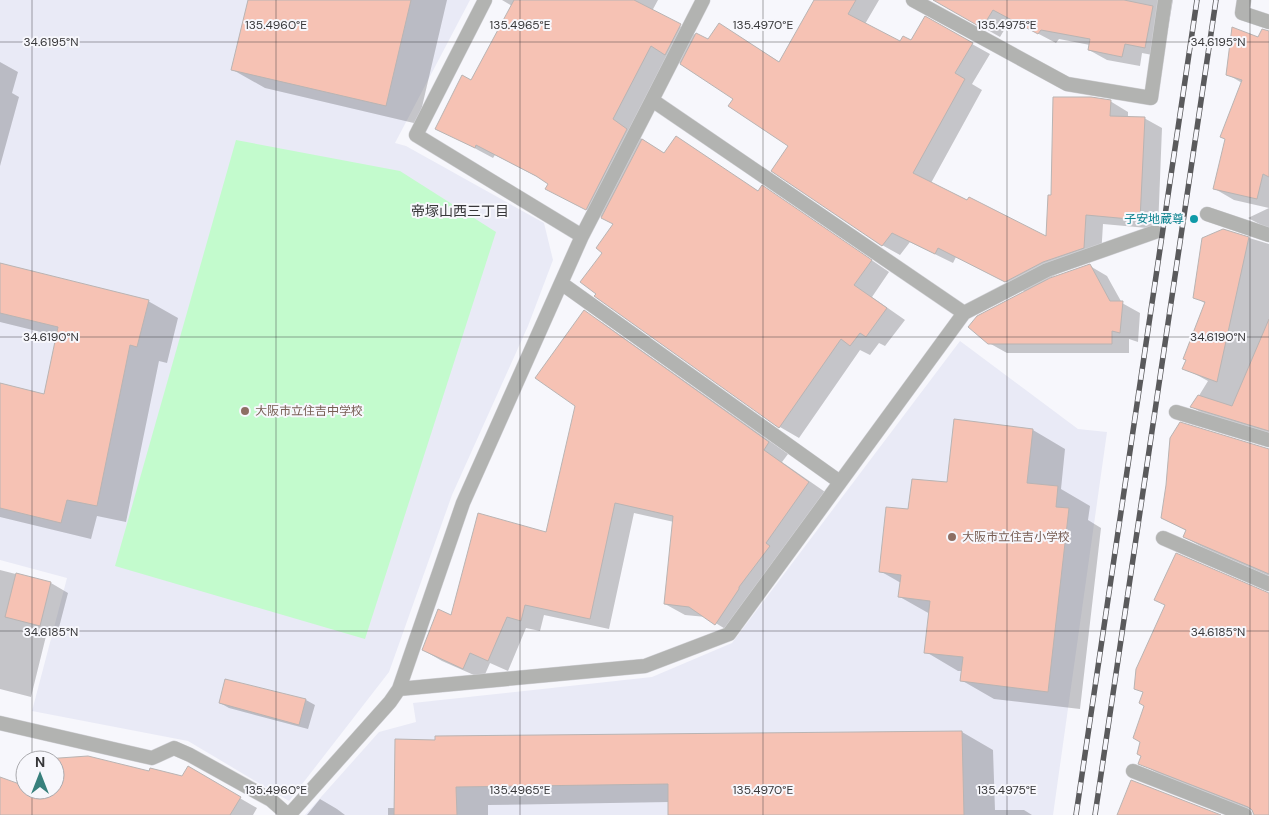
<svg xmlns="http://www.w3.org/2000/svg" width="1269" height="815" viewBox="0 0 1269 815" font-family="'DM Sans','Noto Sans JP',sans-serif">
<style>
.built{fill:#e9eaf6}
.green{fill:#c3fbcd}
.shadow{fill:#0003}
.building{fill:#f6c2b4;stroke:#b9b4b3}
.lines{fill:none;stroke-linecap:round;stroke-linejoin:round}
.service-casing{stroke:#d4d4d9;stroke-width:15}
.minor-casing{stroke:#d4d4d9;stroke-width:15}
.service{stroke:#b2b3b1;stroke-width:14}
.minor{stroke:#b2b3b1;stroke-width:14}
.rail-casing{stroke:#5a5a5c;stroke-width:5.5}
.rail{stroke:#f7f7fc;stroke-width:4;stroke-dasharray:11;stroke-linecap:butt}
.ticks{fill:none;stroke:#373739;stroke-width:1;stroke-opacity:0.45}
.culture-dot{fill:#0f9aa8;stroke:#f7f7fc;stroke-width:2}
.education-dot{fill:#8d6e63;stroke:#f7f7fc;stroke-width:2}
.labels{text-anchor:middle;stroke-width:4;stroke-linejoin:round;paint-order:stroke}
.culture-label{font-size:12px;fill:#0d838f;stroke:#f7f7fc;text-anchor:end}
.education-label{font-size:12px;fill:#785e54;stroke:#f7f7fc;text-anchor:start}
.neighbourhood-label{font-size:14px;fill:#373739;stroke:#f7f7fc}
.ticks-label{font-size:12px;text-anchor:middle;fill:#373739;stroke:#f7f7fc;stroke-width:4;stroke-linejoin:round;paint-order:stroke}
</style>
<rect width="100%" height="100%" fill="#f7f7fc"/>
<!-- built -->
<path class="built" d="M0,0H470L395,143L406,146L544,223L553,260L528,326L452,495L389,672L289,801L188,741L32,711L67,578L0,560Z
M960,341L1078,429L1107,432L1053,815H305L379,732L416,722L413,703L652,677L732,643Z"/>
<!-- green -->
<path class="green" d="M236,140L400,171L496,232L365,639L115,566Z"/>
<!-- shadow -->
<path class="shadow" d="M249,0H447L418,124L265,88L233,70Z
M502,0H658L652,11L696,35L709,41L719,24L781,63L815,0H879L865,24L900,43L972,44L990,54L972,84L982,90L931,183L1047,238L1052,196L1110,101L1128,112V118H1144L1162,128L1158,229L1103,224L1101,257L1061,272L1048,279V280L1090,266L1107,276L1122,303L1140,313L1138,342L1129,339V353H1007L989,343L1026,292L956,257L953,263L910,242L900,255L882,245L790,146L734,98L669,56L630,131L665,154L676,137L759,192L781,198L889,272L872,297L905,320L885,346L879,343L870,355L860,350L799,438L780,427L596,296L603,252L615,224L547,189L549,183L547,182L495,155L493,158L437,128L472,81L512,6Z
M935,0H1173L1163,57L1142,53L1140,66L1107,60L1089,50L1090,45L1059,39L1056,43L1016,22L1015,25L1009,22L1000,37Z
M1269,43V208L1234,200L1215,189L1242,83L1227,74Z
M0,62L18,72L12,93L19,97L0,166Z
M1269,208V229L1248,218Z
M1223,230L1269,244V435L1211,418L1192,407L1208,381L1184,368L1206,304L1195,297Z
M0,264L148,301L178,318L167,363L159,361L126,522L97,516L91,539L0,517V384L45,395L57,336L0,322Z
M584,312L603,323L788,454L782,462L828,494L735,635L706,617L685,615L665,604L674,522L634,513L609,629L544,615L540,631L526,628L508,671L490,663L483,679L442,661L423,650L451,616L547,533L576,405Z
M1033,430L1065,449L1061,489L1090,506L1088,520L1101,528L1080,709L994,699L961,680L962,671H958L926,652L930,614L900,597L901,583L880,571L910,511L948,484Z
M1269,449V576L1204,548L1184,537L1187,531L1162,518Z
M0,570L51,583L68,593L57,635L47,632L31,697L0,689Z
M1265,593H1269V815H1254V811L1159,774L1140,763L1143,756L1145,705V693L1136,688Z
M306,700L315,705L308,729L229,708L220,703Z
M962,732L993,750L995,810H1024L1032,815H670V802L488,805V815H388V808H395L396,741Z
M88,758L150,772L183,777L188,768L257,808L253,815H0V778L25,788V790H31L49,797L48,790H55V760H53Z
M320,799L337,809L345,815H307Z"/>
<!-- building -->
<path class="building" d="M248,0H411L386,106L231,70Z
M514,0H634L681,24L665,55L651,46L613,119L627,129L586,210L545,189L548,184L536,176L476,145L475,148L435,129L462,75L471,80Z
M814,0H856L848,14L900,41L903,36L911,40L925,16L973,43L955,73L965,79L913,173L967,200L969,197L1046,236L1048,195H1051L1053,97H1091L1111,100L1110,116L1145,117L1140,220L1086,215L1084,248L1043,262L1005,282L938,248L935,254L892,233L882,246L771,171L788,146L728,106L733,99L680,64L696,33L708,39L719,23L779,62Z
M933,0H1124L1153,6L1145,48L1125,44L1122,57L1088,50L1090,39L1041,30L1038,34L993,10L982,28Z
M1232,27L1258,37L1262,29L1269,31V177L1263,174L1257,199L1213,189L1225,139L1220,137L1242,80L1226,75Z
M676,136L758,191L762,185L872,260L854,285L887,308L866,337L860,333L850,346L841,339L779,428L594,296L596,294L580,282L602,253L596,248L613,224L601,218L642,139L664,153Z
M1223,229L1249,237L1217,382L1182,369L1186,360L1183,359L1205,302L1193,298L1202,238Z
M0,263L149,300L137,347L130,345L97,506L67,500L61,523L0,508V383L44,394L58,327L0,313Z
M1090,264L1110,301H1123L1120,333L1112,331V344H988L968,327L977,316L1050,278Z
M584,310L769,442L764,450L809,482L766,543L770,546L739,587V589L715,625L689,607L664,604L673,516L615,503L590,619L525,605L521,621L507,617L488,661L470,653L463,669L422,650L438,609L451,615L478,513L546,532L575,406L535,378Z
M1269,319V431L1190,407L1198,395L1232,406Z
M954,419L1033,429L1027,483L1058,486L1056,507L1069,508L1048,692L960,681L963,657L924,653L930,601L898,597L901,575L879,572L886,507L908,509L912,479L947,482Z
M1180,422L1269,449V574L1183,537L1186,530L1161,518L1166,485L1170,438Z
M1176,553L1269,593V815H1254L1252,810L1248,807L1138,764L1141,756L1137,754L1140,742L1133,738L1144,706L1139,703L1143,692L1134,689L1136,669L1165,605L1154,600Z
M16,573L51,582L40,626L5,617Z
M225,679L306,699L299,725L219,703Z
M962,731L964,815H668V784L456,787L457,815H394L395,739L435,740V736Z
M88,756L149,771L150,768L182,776L188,766L241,797L230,815H0V777L25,786V790H34L47,795V790H55V760L45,759Z
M1131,780L1221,815H1117Z"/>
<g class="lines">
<defs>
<path id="service" d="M1176,412L1269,440
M1163,538L1269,584
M1133,771L1245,815"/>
<path id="minor" d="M485,0L416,135L582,236
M703,0L652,100L964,313
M913,0L1067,84L1151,98L1165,0
M1244,0L1242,13L1269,22
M1207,214L1269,235
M561,283L840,482
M399,689L463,503L582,236L652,100
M0,723L152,758L174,748L190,755L271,800L288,815
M289,815L390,702L399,689L645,666L729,634L964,313L1047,270L1155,232"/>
</defs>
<!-- service casing -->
<use href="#service" class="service-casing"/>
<!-- minor casing -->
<use href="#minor" class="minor-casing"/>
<!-- service -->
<use href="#service" class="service"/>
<!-- minor -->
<use href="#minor" class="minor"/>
<defs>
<path id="rail" d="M1076,815L1197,0
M1095,815L1216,0"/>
</defs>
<!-- rail casing -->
<use href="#rail" class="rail-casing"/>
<!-- rail -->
<use href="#rail" class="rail"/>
</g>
<!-- ticks -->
<path class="ticks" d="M32,0V760M276,0V815M520,0V815M763,0V815M1007,0V815M1250,0V815M0,42H1269M0,337H1269M0,631H1269M32,790V815"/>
<!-- markers -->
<circle class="culture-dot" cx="1194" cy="219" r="5"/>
<g class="education-dot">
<circle cx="245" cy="411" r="5"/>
<circle cx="952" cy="537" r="5"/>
</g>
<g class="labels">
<!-- culture labels -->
<g class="culture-label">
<text x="1184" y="223">子安地蔵尊</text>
</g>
<!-- education labels -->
<g class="education-label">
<text x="255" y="415">大阪市立住吉中学校</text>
<text x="962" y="541">大阪市立住吉小学校</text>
</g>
<!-- neighbourhood labels -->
<g class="neighbourhood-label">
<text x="460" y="216">帝塚山西三丁目</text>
</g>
</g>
<g class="ticks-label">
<text x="276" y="29">135.4960°E</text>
<text x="520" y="29">135.4965°E</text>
<text x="763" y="29">135.4970°E</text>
<text x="1007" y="29">135.4975°E</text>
<text x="51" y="46">34.6195°N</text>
<text x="1218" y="46">34.6195°N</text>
<text x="51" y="341">34.6190°N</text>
<text x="1218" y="341">34.6190°N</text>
<text x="51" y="636">34.6185°N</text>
<text x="1218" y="636">34.6185°N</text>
<text x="276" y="794">135.4960°E</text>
<text x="520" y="794">135.4965°E</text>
<text x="763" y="794">135.4970°E</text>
<text x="1007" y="794">135.4975°E</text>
</g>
<!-- north arrow -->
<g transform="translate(40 775)"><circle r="24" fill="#f7f7fc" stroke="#aaaaae"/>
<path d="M0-4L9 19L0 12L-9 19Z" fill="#38807c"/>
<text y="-8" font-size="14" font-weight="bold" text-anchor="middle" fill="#373739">N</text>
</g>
</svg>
